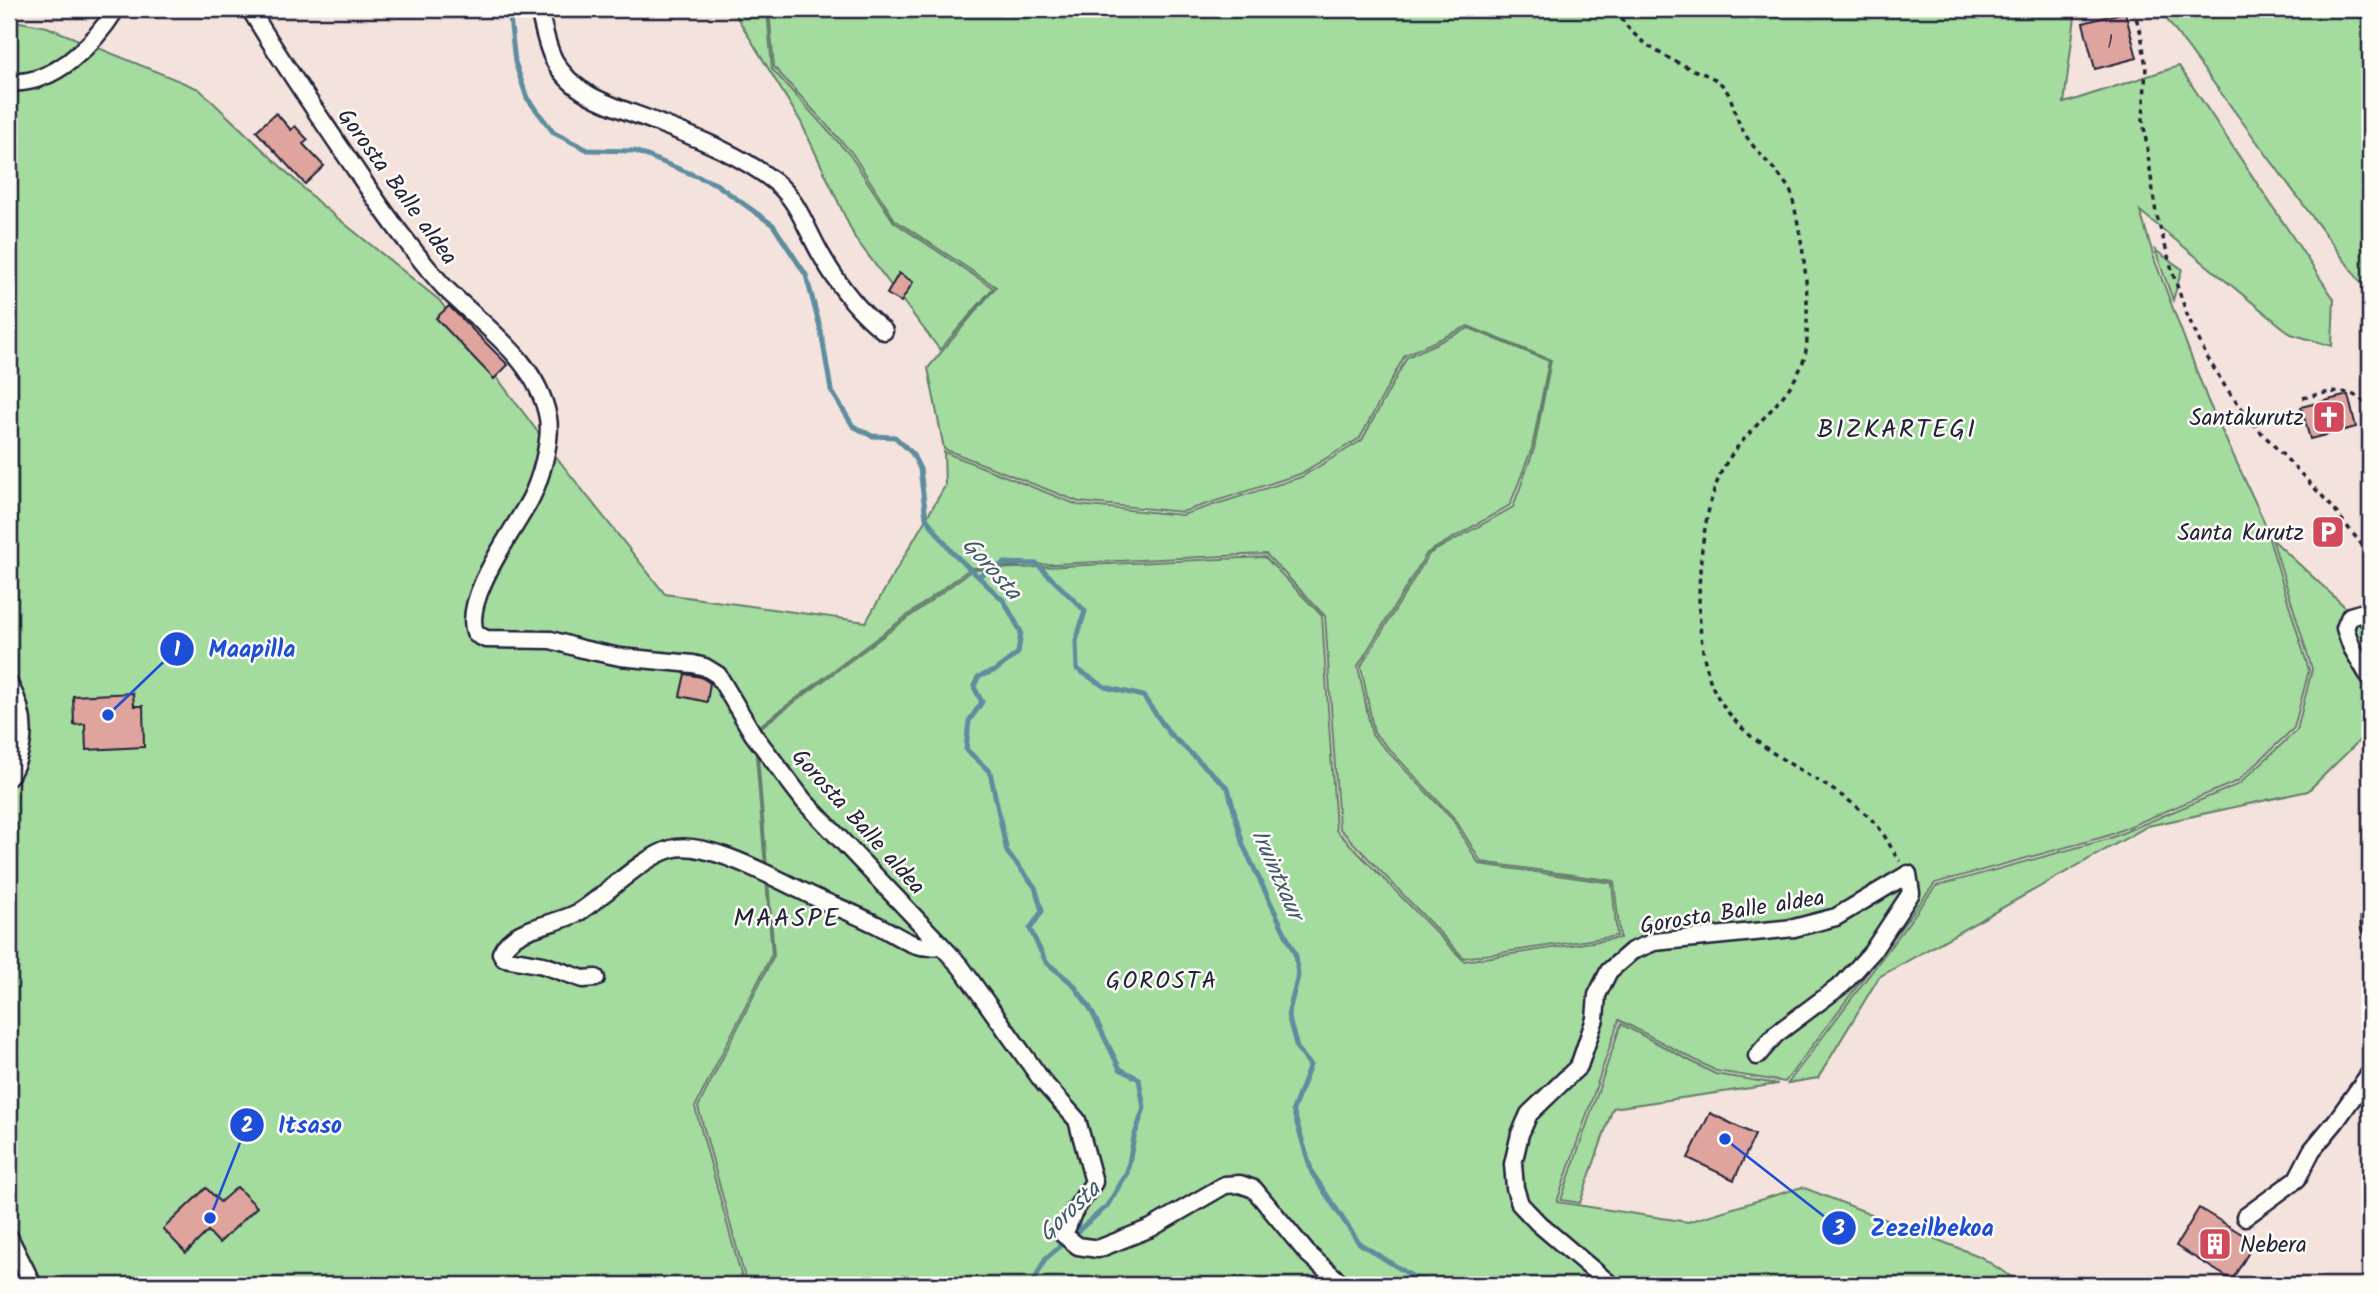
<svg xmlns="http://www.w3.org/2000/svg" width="2379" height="1294" viewBox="0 0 2379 1294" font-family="Kalam,sans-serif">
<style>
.green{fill:#a4db9e;stroke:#637e6c;stroke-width:2}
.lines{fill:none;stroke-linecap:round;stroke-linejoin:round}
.stream{stroke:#5d8d9f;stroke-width:5}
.building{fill:#dea49d;stroke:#22223b;stroke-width:2}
.minor-casing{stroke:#22223b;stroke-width:21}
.path{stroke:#22223b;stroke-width:3.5;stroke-dasharray:5 5;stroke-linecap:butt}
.minor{stroke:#fdfcf7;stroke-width:16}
.labels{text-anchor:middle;stroke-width:5;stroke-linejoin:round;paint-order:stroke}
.number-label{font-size:19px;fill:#514254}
.street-label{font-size:23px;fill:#22223b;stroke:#fdfcf7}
.poi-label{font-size:23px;fill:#22223b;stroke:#fdfcf7;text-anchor:end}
.water-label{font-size:24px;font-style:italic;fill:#40586d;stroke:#fdfcf7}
.neighbourhood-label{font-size:24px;letter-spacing:2px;fill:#22223b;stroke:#fdfcf7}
.quarter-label{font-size:26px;letter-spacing:2px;fill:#22223b;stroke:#fdfcf7}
.leader{fill:none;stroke:#1d4ed8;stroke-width:2.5}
.callout-dot{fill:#1d4ed8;stroke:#fdfcf7;stroke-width:2.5}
.mark-label{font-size:21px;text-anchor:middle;font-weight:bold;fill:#fff}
.callout-label{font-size:24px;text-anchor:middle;font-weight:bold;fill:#1d4ed8;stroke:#fdfcf7;stroke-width:5;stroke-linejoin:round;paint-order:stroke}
</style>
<rect width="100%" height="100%" fill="#f4e2dc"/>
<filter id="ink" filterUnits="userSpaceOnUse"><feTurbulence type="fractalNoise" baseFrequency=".0143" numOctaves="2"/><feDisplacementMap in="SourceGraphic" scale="14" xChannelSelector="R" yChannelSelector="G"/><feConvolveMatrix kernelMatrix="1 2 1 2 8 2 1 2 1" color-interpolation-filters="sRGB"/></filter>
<g filter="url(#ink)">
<!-- green -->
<path class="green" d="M732,9H767L772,69L850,155L894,222L993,288L940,350L855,238L801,122Z
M769,9H2076L2064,103L2179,66L2334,299L2332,346L2291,334L2140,211L2155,261L2208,401L2263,519L2309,670L2294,728L2238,781L2107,836L1935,883L1785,1082L1716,1071L1619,1020L1557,1202L1688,1222L1802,1187L1979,1256L2024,1285H747L698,1107L774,955L756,731L972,570L1265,557L1322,616L1336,830L1464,961L1620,938L1614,881L1481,862L1455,819L1374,733L1361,666L1429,554L1513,507L1534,449L1551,360L1468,326L1405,355L1360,438L1300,474L1182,512L1079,502L944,449L928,368L996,287L895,220L852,153L774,67Z
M2162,9H2370V295L2165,17Z
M9,20L47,27L199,89L319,203L439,300L561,463L665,594L866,622L945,486L944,452L1078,505L1182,515L1301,477L1362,440L1407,357L1469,328L1549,361L1532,448L1510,505L1427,553L1358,666L1372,735L1453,820L1479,864L1612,883L1617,936L1464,958L1339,828L1325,616L1266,554L971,568L754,730L772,954L695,1107L744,1285H332L275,1283L62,1285L9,1273Z
M2155,250L2182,269L2173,300Z
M2272,539L2370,630V730L2308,791L2148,826L1879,977L1818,1078L1788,1083L1936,886L2108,839L2239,784L2297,730L2312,669Z
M1621,1024L1715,1074L1778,1084L1613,1108L1580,1203L1561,1200Z"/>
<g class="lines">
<!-- stream -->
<path class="stream" d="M509,9L515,62L527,98L554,133L588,150L635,151L716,184L773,225L806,275L821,331L831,390L853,426L872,436L895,437L912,453L920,469L926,518L951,551L1004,601L1021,632L1018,653L996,670L978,677L974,687L982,702L969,721L966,749L990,772L1007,852L1035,887L1042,911L1030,929L1046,962L1073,984L1090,1008L1120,1069L1139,1079L1144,1108L1134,1137L1127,1173L1107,1206L1045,1259L1032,1285
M978,576L1005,563L1037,564L1085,611L1076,641L1077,669L1105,687L1143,696L1170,734L1228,788L1243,845L1296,956L1298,976L1288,1015L1297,1048L1310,1065L1293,1110L1312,1173L1359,1243L1415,1278L1436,1285"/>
</g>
<!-- building -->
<path class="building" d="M2125,12L2137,58L2095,69L2083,23Z
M276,113L291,130L295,126L308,140L303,144L324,166L305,184L256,131Z
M899,273L913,282L901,302L887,294Z
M449,306L508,365L494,379L436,318Z
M2348,395L2356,427L2310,439L2301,407Z
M685,674L701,677L710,683L707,702L680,696Z
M133,693L134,706H143L144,747L86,750L85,724L74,725L73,696Z
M1710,1113L1755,1135L1734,1180L1688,1158Z
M237,1187L257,1207L219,1243L208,1231L186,1253L163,1229L206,1188L220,1202Z
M2199,1208L2255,1242L2232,1280L2176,1246Z"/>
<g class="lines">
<defs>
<path id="minor" d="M250,9C278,56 309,101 340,147C361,177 381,209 404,238C418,256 432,275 448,291C486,328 538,362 548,418C552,440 540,481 530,500C514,530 460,602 476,634L486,639L551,640L582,649L620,657L693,664L705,667L718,675L753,734L804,801L941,945C915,953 895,933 873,923C855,914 837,907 819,899C785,884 707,838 671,849C642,857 606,895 579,912C555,926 514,925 501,953L504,958L543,965L583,979L596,978
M539,9C543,25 546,45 554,60C575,100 623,108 661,124C700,139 742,156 775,182C799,201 807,232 823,258C839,286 858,311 884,331
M9,82C54,86 94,44 116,9
M2370,621L2360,613L2350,616L2345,628L2352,648L2370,678
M9,684C27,715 27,746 9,777
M2370,918V927
M941,945L961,967L1043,1082L1077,1120L1094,1182L1073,1213L1064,1235L1078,1246L1098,1249L1151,1228L1225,1185L1240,1184L1254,1189L1307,1253L1343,1285
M2245,1217L2297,1179L2312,1150L2336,1121L2370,1073
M9,1237L33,1285
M1611,1285L1539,1224L1520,1204L1515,1188L1513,1164L1520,1134L1529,1114L1579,1066L1595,1019L1597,995L1609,971L1632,951L1654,942L1794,928L1836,917L1908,874L1911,893L1872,952L1843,984L1776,1034L1757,1056"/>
</defs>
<!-- minor casing -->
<use href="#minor" class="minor-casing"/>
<!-- path -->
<path class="path" d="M1616,9C1631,40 1661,55 1691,69C1701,73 1712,76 1720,83C1733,94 1734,114 1741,127C1754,153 1778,169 1791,192C1801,234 1808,274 1807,317C1807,331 1808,346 1804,359C1791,399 1750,426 1728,460C1696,509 1689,640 1715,692C1750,758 1825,773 1873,821C1885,833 1890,848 1900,861
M2133,9L2141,33L2146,67L2143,119L2156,213L2174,277L2188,317L2207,357L2226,388L2258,429L2327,501L2370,555
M2303,398C2327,392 2358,384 2370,412"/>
<!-- minor -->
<use href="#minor" class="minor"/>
</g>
</g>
<!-- icons -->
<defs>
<symbol id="church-square" viewBox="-11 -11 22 22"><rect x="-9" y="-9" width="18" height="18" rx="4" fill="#d1495b" stroke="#fdfcf7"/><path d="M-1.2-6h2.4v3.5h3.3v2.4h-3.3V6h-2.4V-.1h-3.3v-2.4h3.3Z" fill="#fff"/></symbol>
<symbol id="parking-square" viewBox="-11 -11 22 22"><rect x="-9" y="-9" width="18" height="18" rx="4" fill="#d1495b" stroke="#fdfcf7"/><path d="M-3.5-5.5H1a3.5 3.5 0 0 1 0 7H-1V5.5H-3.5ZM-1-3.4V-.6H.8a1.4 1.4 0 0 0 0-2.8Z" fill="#fff"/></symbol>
<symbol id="building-square" viewBox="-11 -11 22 22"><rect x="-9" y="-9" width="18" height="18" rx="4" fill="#d1495b" stroke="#fdfcf7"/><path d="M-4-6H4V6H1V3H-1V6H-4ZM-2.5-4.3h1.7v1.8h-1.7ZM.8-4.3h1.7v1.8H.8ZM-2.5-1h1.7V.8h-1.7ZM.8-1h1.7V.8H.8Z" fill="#fff"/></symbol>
</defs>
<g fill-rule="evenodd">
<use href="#church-square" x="2310" y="398" width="38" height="38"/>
<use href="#parking-square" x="2309" y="513" width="38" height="38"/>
<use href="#building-square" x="2196" y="1225" width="38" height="38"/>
</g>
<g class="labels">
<!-- number labels -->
<g class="number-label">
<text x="2110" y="48">1</text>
</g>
<!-- street labels -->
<g class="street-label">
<text transform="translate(398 186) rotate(54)" y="8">Gorosta Balle aldea</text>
<text transform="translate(859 821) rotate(48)" y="8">Gorosta Balle aldea</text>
<text transform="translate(1732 911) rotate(-9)" y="8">Gorosta Balle aldea</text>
</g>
<!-- poi labels -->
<g class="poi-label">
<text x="2304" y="425">Santakurutz</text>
<text x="2304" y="540">Santa Kurutz</text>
<text x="2240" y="1252" text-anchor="start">Nebera</text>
</g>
<!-- water labels -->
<g class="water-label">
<text transform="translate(992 568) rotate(48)" y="8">Gorosta</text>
<text transform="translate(1278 874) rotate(66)" y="8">Iruintxaur</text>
<text transform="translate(1069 1211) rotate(-44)" y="8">Gorosta</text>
</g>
<!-- neighbourhood labels -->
<g class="neighbourhood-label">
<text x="1162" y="988">GOROSTA</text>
</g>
<!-- quarter labels -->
<g class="quarter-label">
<text x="1897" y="437">BIZKARTEGI</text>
<text x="787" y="926">MAASPE</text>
</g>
</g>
<!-- callouts -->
<path class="leader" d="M108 715L177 649M210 1218L247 1125M1725 1139L1839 1228"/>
<g class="callout-dot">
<circle cx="108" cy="715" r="7"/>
<circle cx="210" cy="1218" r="7"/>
<circle cx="1725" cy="1139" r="7"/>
<circle cx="177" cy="649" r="18"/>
<circle cx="247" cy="1125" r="18"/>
<circle cx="1839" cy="1228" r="18"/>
</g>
<g class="mark-label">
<text x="177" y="656">1</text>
<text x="247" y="1132">2</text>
<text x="1839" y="1235">3</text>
</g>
<g class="callout-label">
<text x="252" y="657">Maapilla</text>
<text x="310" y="1133">Itsaso</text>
<text x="1932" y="1236">Zezeilbekoa</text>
</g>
<!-- margin -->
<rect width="2379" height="1294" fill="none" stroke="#fdfcf7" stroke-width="35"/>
<rect x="18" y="18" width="2344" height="1259" fill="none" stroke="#22223b" stroke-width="2.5" filter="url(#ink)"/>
</svg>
